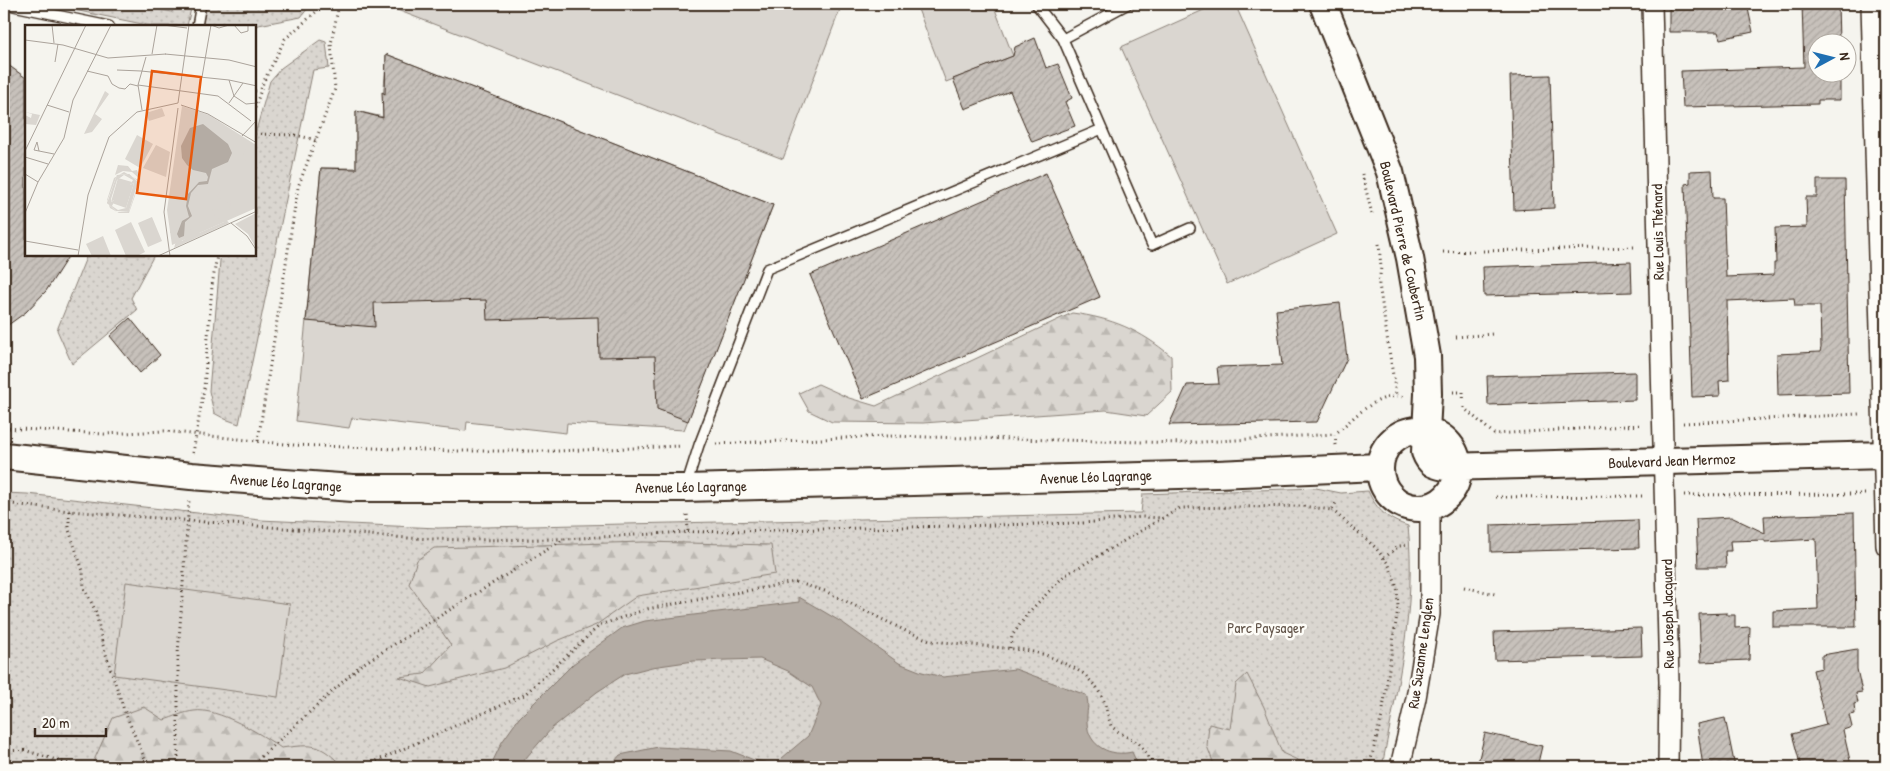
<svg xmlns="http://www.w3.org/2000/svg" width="1890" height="771" viewBox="0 0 1890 771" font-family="'Patrick Hand',sans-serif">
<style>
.grass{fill:url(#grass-dots);stroke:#8a8077}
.forest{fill:url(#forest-firs);stroke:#8a8077}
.garden{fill:#dad6d0;stroke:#8a8077}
.water{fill:#b4aca4;stroke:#84786e}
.building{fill:url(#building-hatch);stroke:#3b2a1e}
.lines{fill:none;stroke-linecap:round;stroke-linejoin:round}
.lane-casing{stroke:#3b2a1e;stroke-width:12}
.street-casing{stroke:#3b2a1e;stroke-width:22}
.secondary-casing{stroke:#3b2a1e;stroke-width:30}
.path{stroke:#3b2a1e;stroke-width:3;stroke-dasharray:1 4;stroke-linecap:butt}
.lane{stroke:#fdfcf7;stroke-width:9}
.street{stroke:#fdfcf7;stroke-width:19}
.secondary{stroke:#fdfcf7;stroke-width:26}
.labels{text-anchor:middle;stroke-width:5;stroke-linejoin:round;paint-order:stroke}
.street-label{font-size:15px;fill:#3b2a1e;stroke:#fdfcf7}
.park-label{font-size:15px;fill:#63554a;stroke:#fdfcf7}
.inset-road{fill:none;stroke:#aba39b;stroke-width:1}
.view{fill:#e8590c;fill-opacity:0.15;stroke:#e8590c;stroke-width:2.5}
.inset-edge{fill:none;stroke:#3b2a1e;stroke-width:2.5}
</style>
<defs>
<pattern id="grass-dots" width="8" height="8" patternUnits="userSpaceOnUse" patternTransform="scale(1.25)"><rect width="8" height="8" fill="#dad6d0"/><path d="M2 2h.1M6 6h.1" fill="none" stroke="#bcb8b2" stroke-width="1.8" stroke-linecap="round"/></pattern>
<pattern id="forest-firs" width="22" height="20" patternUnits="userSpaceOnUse" patternTransform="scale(1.25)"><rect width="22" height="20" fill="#dad6d0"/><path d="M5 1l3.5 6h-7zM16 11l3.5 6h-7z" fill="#bcb8b2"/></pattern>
<pattern id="building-hatch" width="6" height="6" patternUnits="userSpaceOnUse" patternTransform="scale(1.25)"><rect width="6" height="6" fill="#c7c1bb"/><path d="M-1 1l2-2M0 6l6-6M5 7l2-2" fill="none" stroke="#aca6a0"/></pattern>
</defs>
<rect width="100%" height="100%" fill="#f5f4ee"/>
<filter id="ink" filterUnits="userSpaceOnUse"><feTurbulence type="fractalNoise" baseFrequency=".02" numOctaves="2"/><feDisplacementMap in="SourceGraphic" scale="10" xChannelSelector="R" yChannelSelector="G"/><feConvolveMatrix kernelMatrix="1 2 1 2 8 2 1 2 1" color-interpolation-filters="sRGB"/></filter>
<g filter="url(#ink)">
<!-- grass -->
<path class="grass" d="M45,4H131L172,12L174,4H192L187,26H152Z
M207,4H311L301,17L253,26H202Z
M320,40L326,42L329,68L313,70L239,424L225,419L214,413L209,391L220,261L221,255H255V134L270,81L281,68Z
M87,255H154L131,298L137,310L72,364L57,330Z
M1316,488L1341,493L1368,491C1377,511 1389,520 1408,526C1417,608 1397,687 1382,767H4V493L27,494L260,520L438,528L1141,513L1143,494Z"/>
<!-- forest -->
<path class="forest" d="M1072,313C1112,318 1140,330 1171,356L1172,392L1146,416L1106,410L923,423L832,422L809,411L799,393L818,384L849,398L876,406Z
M644,542L771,545L775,574L637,596L596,625L557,641L504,668L430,687L399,677L424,674L451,645L409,584L417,560L434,548Z
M1247,674L1264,707L1282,753L1313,767H1215L1207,746L1209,724L1230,729L1236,684Z
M144,707L164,720C174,717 184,712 194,711C217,707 263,735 281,748C314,744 320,743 343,767H91L113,718Z"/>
<!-- garden -->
<path class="garden" d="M394,4H842L783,159L392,8Z
M916,4H993L1013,56L946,82Z
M1217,4H1235L1337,234L1227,284L1121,47Z
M386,54L773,205L684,430L567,423L566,433L467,422L466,431L352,418L349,428L296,421L321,168H356V111L383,117C382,95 386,76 386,54Z
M126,582L290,604L278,697L114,675Z"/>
<!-- water -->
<path class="water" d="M799,597L843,623L899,663L922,672L943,677L1015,669L1086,695C1090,705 1086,712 1087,722C1088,747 1111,757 1132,752L1139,767H610L620,755L658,747L731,751L754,760L775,764L808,736L821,705L812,687L788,671L760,659L694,661L652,667L625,674L597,692L552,728L525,759L522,767H490L502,742L519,718L573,664L622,628L645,621L799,602Z"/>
<!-- building -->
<path class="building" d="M1669,4H1747L1753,32L1720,39L1718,32H1669Z
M1802,4H1838L1839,42H1818V72H1840V100H1818V104L1683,107L1681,71L1804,67Z
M1035,38L1046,68L1058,64L1072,98L1065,102L1075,126L1032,142L1010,91L965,109L953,79L1013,56L1015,47Z
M386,54L773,205L688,421L657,409L655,356L599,357L598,317L487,320L486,300L374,303L375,327L306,321L321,168L356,169V111L383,118L382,92L385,94Z
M4,62L26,78V255H69L46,291L26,312L4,328Z
M1550,75L1554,208L1514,210L1510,76Z
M1712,170L1713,198H1723L1726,277L1774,275V263H1776L1775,228L1807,227L1806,197H1817V180H1845L1849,393L1778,395L1777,354L1820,352L1821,348L1820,306H1795L1794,298L1727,301L1729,380L1719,381L1720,396L1692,397L1685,184L1690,183V171Z
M1046,173L1100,297L863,399L810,275Z
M1631,262L1632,292L1484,296L1483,267Z
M1340,303L1347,358L1317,422L1169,425L1187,385L1219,384L1217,367L1282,365L1276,310Z
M130,318L160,355L140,373L110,336Z
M1635,372V400L1488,405L1487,376Z
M1854,513L1856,627H1773V611L1818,609L1816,539L1765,542V540L1730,541L1731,551H1725L1726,567H1698L1696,519L1731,517L1765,533L1764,516Z
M1638,520L1639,548L1491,552V525Z
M1727,613V615H1735V628L1750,627L1749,660L1701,662L1699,614Z
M1641,628L1642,656L1495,660L1494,632Z
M1857,649V669L1862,692L1856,693L1858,703L1854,704L1855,714L1849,715L1852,727L1843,730L1851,765L1840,767H1801L1792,734L1826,725L1813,670L1822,668V655Z
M1725,718L1735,767H1703L1697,724Z
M1485,733L1542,746L1537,767H1477Z"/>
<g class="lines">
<defs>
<path id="lane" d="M4,4L109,26
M1036,4L1063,39L1128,4
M197,26L201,4
M1063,39L1152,245L1190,228
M686,486L699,445L767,269L1102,129"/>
<path id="street" d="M1652,4L1669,682L1668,767
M1871,4L1886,546
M1400,767L1416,698L1430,614V506"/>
<path id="secondary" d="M1323,4L1390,172L1410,258L1427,356L1428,394L1425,452C1429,463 1434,465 1445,467L1886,455
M1380 469a39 39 0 1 1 78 0a39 39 0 1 1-78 0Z
M4,456L191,476L353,488H686L1217,474L1379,467"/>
</defs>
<!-- lane casing -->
<use href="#lane" class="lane-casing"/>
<!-- street casing -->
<use href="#street" class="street-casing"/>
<!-- secondary casing -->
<use href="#secondary" class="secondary-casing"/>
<!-- path -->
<path class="path" d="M146,4L170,9L171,4
M255,91H260
M255,108L263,83L285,39L325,4
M255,134L295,135L316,140
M1362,174L1372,214
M1379,244L1381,267L1379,284L1396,395
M1443,252L1637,247
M1456,337L1493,334
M1453,392H1463L1464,408L1494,434L1642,425
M1683,423L1860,414
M4,428L104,434L164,431L294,445L450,451H557L682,446
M258,441L298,187L335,89L331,44L339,4
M716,444L886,436L1185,443L1335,434
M1336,445L1335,434C1355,417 1377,392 1404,397
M193,453L204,388L212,286L217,255
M1684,495L1865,494
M1496,497L1643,496
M4,503L69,511L408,538L463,540L564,539
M1332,510L1375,547L1389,565L1397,588L1398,608L1382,716L1369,767
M69,511V530L83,571L84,588L96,612L102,642L124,710L148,767
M688,532L1084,523L1142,517L1163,518
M1384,558L1399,546L1409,545
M1464,587L1495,594
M1010,648L1012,636L1028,613L1064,576L1180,508L1302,506L1332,510L1337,501
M4,751L24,750L78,767
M178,767V654L189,501
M250,767L361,665L564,539L688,532L687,512
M363,767L524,695L600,625L647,609L795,582L825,591L906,631L932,641L1025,650L1046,655L1074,668L1084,674L1097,688L1104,701L1111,726C1133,745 1140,734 1152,767"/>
<!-- lane -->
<use href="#lane" class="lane"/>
<!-- street -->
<use href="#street" class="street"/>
<!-- secondary -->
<use href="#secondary" class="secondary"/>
</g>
</g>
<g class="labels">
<!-- street labels -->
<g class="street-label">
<text transform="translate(1658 232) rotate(-91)" y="5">Rue Louis Thénard</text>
<text transform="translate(1403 241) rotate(77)" y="5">Boulevard Pierre de Coubertin</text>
<text transform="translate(1672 461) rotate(-2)" y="5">Boulevard Jean Mermoz</text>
<text transform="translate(1096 477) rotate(-2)" y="5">Avenue Léo Lagrange</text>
<text transform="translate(286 483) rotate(4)" y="5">Avenue Léo Lagrange</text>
<text transform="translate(691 487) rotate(-1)" y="5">Avenue Léo Lagrange</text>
<text transform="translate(1668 614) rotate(-91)" y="5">Rue Joseph Jacquard</text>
<text transform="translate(1421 653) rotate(-82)" y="5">Rue Suzanne Lenglen</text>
</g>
<!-- park labels -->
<g class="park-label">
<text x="1266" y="633">Parc Paysager</text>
</g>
</g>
<!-- overview -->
<g transform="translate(25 25)">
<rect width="231" height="231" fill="#f5f4ee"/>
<path d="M80,66L84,69L70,89L77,94L67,107L59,109ZM157,81L184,90L231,120V183L147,220L142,185ZM93,140L103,141L107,146L112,145L116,155L107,147L98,146L90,150ZM99,147L115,156L104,188H94L85,183L82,175L89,153ZM104,149L114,157L104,186L92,187L82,178L83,174L92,150ZM93,153L107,157L105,160L109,158L101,183L87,178L89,175L86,177ZM231,188V223L223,209L210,199Z" fill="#dad6d0" fill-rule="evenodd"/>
<path d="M164,152L174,157L170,161L166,158L163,169L158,164ZM193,154L194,160L204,169L210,164L205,174L206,181L212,186L208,184L206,188H202L197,185H205L204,179L192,172L196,165L191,156ZM183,157L188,160V168H192L182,174L185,163L182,161L175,169L174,174L181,182L175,190L174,208L199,197L190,191L187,184L193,185L204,198L149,223L151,216L148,210L152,209L157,216L170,207L160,200L167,187L164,175L167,177L173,171L166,168L173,160Z" fill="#dad6d0"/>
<path d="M137,83L140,91L124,96L121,88ZM0,87L15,90L11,100L0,99V90L6,93L7,89ZM112,110L128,119L115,143L100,134ZM131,120L145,127L141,152L118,143ZM218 130a7 7 0 1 1 14 0a7 7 0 1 1-14 0ZM104,149L113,157L104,186H91L82,178L92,150ZM99,150L108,155L105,160L109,158L101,183L93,185L87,181L90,175L86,177V174L92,155ZM145,179L158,180L162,187L161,192L153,195L150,208H145ZM127,192L137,216L123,222L113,198ZM106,197L120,227L112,231H101L90,205ZM78,211L86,231H67L61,219Z" fill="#dad6d0" fill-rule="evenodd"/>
<path d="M178,99L203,119L207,128L203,137L187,144L183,159L173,160L166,168L163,181L167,191L160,197L159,211L154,213L152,209L157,196L164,192L161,181L163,169L174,157L182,156L183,152L181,148L168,145L162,140L157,133L156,121L165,103Z" fill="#b4aca4"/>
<path class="inset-road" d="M27,0L29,18M138,0L162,3M186,0L194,3L204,0M209,0L216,8L223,6V0M0,15L38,20L83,33L141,29M127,29L132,0M140,29L204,35L232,42M30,37L33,19M92,45L116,46M62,46L83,51L87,59L94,63L100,64L105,59L113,61M116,46L204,55L232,61M177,52L186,0M204,55L209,71L221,79L232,78M113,60L193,71L226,96M153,78L164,0M204,78L218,58M22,80L44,87M156,80L183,89L232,118M117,85L113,60L121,32M217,111L232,95M0,126L61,0M14,126L9,125L12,117L14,126L29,129M0,132L23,139M0,149L13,157M0,188L13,157L39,113L48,75L86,0M206,198L222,211L232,226M0,216L53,225M53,231L63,170L84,112L112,87L153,78M133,231L232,186M145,231L139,187L153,83"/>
<path class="view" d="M127,46L176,52L161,174L112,168Z"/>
<rect width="231" height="231" class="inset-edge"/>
</g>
<!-- margin -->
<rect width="1890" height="771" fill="none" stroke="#fdfcf7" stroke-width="20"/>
<rect x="10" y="10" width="1870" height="751" fill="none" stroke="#3b2a1e" stroke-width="2" filter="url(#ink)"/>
<!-- north arrow -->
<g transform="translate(1832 58) rotate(83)"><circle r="24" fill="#fdfcf7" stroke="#afa8a0"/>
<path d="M0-4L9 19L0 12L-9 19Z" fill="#1f6fb2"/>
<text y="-8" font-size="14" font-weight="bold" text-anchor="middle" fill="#3b2a1e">N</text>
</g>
<!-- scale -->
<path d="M35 728v8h71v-8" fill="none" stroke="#3b2a1e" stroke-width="2.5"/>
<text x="42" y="728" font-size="15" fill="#3b2a1e" stroke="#fdfcf7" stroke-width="4" paint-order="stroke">20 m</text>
</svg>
